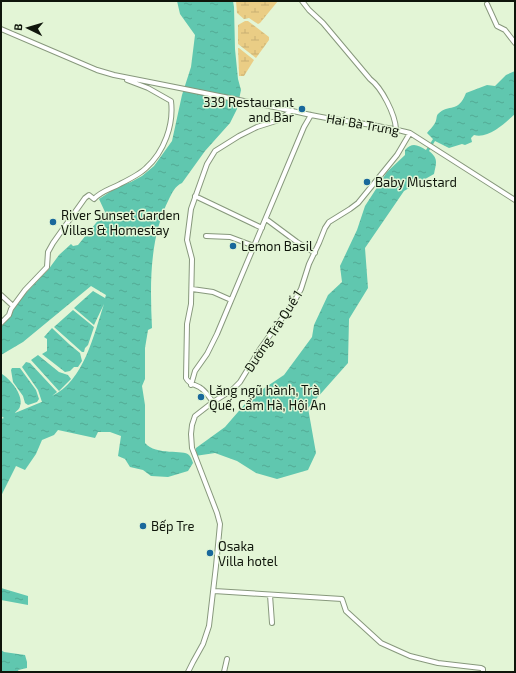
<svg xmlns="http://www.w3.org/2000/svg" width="516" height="673" viewBox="0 0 516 673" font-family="'Exo 2',sans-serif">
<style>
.wetland{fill:url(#wetland-marsh)}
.water{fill:url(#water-ripples)}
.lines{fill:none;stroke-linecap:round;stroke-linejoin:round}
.minor-casing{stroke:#87987c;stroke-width:6}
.minor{stroke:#fff;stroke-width:4}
.poi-dot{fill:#19689b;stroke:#e3f5d6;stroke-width:1.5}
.labels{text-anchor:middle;stroke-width:3;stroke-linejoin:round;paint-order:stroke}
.poi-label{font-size:13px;fill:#0f150b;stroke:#e3f5d6;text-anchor:start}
.street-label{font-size:13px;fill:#0f150b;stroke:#e3f5d6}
</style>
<defs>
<pattern id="wetland-marsh" width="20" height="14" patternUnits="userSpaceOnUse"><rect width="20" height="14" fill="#eacd85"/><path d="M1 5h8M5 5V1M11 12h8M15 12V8" fill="none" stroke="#c8af72"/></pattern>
<pattern id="water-ripples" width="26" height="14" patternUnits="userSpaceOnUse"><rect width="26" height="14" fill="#60c7af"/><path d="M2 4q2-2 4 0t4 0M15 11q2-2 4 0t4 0" fill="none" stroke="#52aa95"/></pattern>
</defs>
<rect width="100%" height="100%" fill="#e3f5d6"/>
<!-- wetland -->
<path class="wetland" d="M236,1H278L260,23L258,24L249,18L244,19L237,13Z
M245,21H248L269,37V40L256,58L238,44V25Z
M238,48H239L254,60L244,76H239V74Z"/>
<!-- water -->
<path class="water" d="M177,1H233L234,7L235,49L238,79L241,90L237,109L230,123L205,151L182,183C175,186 172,193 169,199C149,239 150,285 152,328L148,330L145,348V379L142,386L145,405V443C156,456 184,449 189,455C191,457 192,460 193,463L188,471L168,477L151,476L143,470L130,467L125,459L118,456L121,436L110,432H98L95,438L58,430L54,435L42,440L36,454L25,470L16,466L1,496V419L4,418L1,416V375L2,374C10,379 24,395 20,406C20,409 16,411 15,413L44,401L42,402L38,390L22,367L26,362L30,363L57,392L52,396C84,381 94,334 104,304L94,325L74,308L93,291L105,298L106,295L91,286L23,342L1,355V327L8,319L20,299L48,270L59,255L71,244L73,246L78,245L105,212L99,199L119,186L131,182L142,176L154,166L172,141L182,95L191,67L195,35L180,14Z
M515,71V114C505,123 489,139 474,135L471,138L472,142L465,145L462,144L449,148L435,141L429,151C439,159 436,163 434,174L404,191L365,248L368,288L349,319L348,363L308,408L316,453L308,470L277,479L256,473L237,461L215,453L195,456L196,448L225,427L251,397L284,375L312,337L314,325L328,295L342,282L340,266L357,230L365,206L387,172L405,155V150C412,142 418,145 426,150L433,139L427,133C429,130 433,127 435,123C437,120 436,116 438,114C449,103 458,114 466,93L487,85L495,86L506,75Z
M73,310L94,327L88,345L85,348L84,352H82L54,327Z
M52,328L69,344L80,353L82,361L78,367H74L70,371L65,372L42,354L47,351V339L44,337Z
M38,355L59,372L68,375L71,379L59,391L31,360Z
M12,368H20L36,390L39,399L37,402L28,405L25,403L23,396L13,382L11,370Z
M1,588L28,596V605L1,600Z
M1,650L4,652L25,655L27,662V668L18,670L19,672H1Z"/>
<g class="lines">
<defs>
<path id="minor" d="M302,1L309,10L323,23L370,79C382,88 395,114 396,129
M487,4L497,26L505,30L515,43
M1,29L97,70L114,75C180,88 246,101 311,115C344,122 378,124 410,133L515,200
M195,196L262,228
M266,219L297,242L315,253
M206,236L230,237L254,246
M192,289L213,292L231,300
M1,295L13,306
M1,323L9,315L11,309L25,290L47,267L48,252L53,243L85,198L89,195L94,199C101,191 111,189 120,184C128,180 140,174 146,168C164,152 174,125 171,101L148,88L127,80
M191,385L195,371L207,354L217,334L304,127L311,115
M213,402C210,398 206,392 202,389C197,384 190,386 186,378L187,324L191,304L192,259L187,240L191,209L207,164L215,151L239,136L257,127L279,120L292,110
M214,591L342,599L346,611L381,643L410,656L438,663L481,668L483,669V672
M270,595L272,623
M188,672L193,662L203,644L209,626L216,566L220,524L217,513L192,448L191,434L192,425L195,416L213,402L232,390L240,382L260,349L295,300L301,289L309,264L319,243L325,228L329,222L350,209L358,203L397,155L410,133
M224,672L227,659"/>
</defs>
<!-- minor casing -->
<use href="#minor" class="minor-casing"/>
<!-- minor -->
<use href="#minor" class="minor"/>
</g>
<!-- markers -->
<g class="poi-dot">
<circle cx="302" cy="109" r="4"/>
<circle cx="367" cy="182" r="4"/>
<circle cx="53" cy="222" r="4"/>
<circle cx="233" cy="246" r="4"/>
<circle cx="201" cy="397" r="4"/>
<circle cx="143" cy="526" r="4"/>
<circle cx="210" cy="553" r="4"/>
</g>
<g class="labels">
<!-- poi labels -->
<g class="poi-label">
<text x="294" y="107" text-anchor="end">339 Restaurant<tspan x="294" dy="15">and Bar</tspan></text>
<text x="375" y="187">Baby Mustard</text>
<text x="61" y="220">River Sunset Garden<tspan x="61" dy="15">Villas &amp; Homestay</tspan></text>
<text x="241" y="251">Lemon Basil</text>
<text x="209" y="395">Lăng ngũ hành, Trà<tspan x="209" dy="15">Quế, Cẩm Hà, Hội An</tspan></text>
<text x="151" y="531">Bếp Tre</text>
<text x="218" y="551">Osaka<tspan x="218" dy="15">Villa hotel</tspan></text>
</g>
<!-- street labels -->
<g class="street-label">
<text transform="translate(363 124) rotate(10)" y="5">Hai Bà Trưng</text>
<text transform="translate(273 331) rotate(-57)" y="5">Đường Trà Quế 1</text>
</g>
</g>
<!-- border -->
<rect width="516" height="673" fill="none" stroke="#0f150b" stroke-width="4"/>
<!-- north arrow -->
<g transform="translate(28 28) rotate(275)" stroke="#e3f5d6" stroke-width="3" paint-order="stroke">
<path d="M0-3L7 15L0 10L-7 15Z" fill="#0f150b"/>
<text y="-6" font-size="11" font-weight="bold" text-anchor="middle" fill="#0f150b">B</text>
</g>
</svg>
